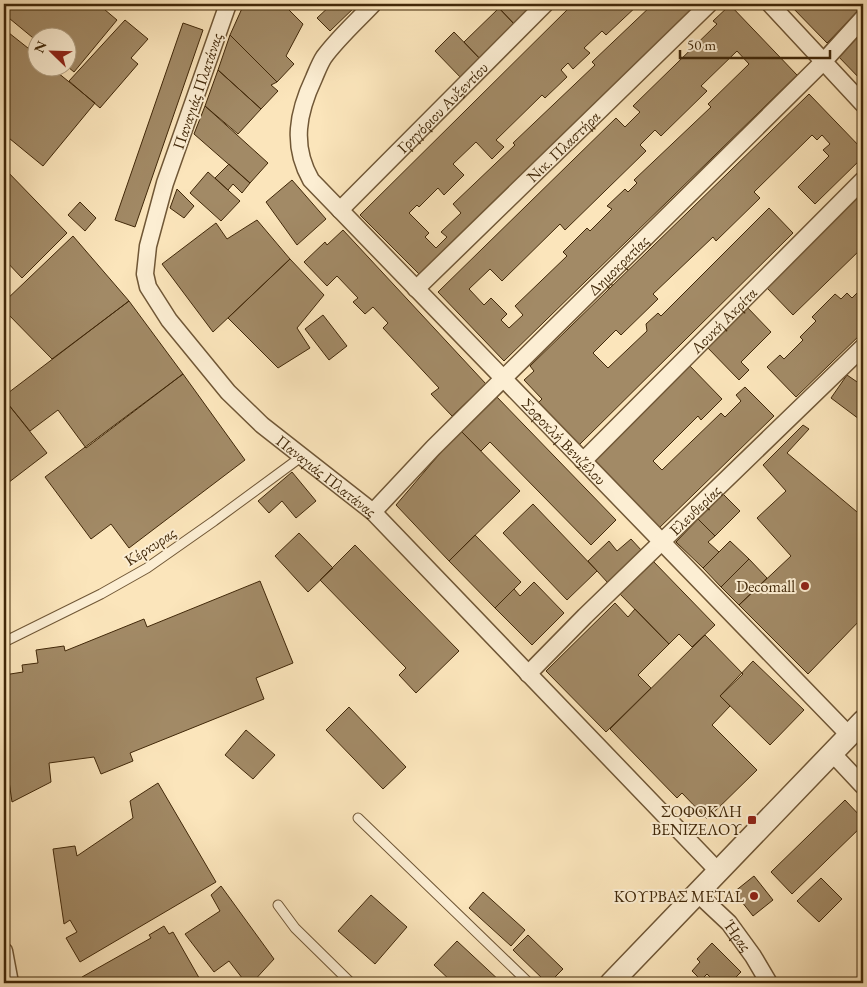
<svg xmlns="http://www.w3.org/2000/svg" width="867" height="987" viewBox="0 0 867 987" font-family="'EB Garamond',serif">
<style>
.building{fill:#a28a66;stroke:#412809;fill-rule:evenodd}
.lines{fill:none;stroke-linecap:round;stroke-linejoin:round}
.service-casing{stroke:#705736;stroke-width:11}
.minor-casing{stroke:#705736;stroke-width:19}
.tertiary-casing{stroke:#705736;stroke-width:24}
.service{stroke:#fceed3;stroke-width:9}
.minor{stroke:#fceed3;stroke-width:16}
.tertiary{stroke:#fceed3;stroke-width:21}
.poi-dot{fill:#8f2418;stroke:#fceed3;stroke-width:2}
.labels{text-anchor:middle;stroke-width:4;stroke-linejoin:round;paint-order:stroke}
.street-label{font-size:16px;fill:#412809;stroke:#fceed3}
.poi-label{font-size:16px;fill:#412809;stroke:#fceed3;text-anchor:end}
</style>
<rect width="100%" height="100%" fill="#fbe5bb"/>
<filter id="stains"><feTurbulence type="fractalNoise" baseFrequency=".004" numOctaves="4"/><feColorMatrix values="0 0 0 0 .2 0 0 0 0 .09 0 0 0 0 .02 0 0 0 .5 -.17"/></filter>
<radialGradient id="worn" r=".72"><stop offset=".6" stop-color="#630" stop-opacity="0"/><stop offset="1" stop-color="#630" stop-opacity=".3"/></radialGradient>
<!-- building -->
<path class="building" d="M4,4H98L117,20L74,72L68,67V38H38V42L4,14Z
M244,4H283L303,24L286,56L294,64L277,82L230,35Z
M332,4H358L330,31L317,18Z
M495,4H541L517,27Z
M573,4H639L606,35L602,31L584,48L590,53L573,69L568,63L561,70L567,77L545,98L542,95L496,140L504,147L492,159L476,142L453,164L464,175L444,195L438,188L419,207L417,205L409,213L429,233L425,237L436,248L447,237L441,232L461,213L453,204L515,145L513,143L595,65L592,62L653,4H698L421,276L360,215Z
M789,4H863V6L827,43Z
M730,5L797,75L504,361L438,292L616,118L625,127L640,112L633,106L717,24L713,21ZM737,51L749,64L708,104L711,107L634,180L637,183L628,192L625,189L607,206L612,209L590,231L587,228L563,252L567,256L515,306L523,315L509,328L501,320L507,314L491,298L484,305L469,289L490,269L502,281L560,224L565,230L646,151L640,145L655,130L661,136L707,91L701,86Z
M499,8L517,27L483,62L464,42Z
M125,20L148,39L131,58L138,64L100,108L69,81Z
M183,23L203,30L135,227L115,220Z
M863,27V82L836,54Z
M4,29L38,56V68H52L95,103L43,166L4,134Z
M454,32L483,62L463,80L435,51Z
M230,35L277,82L271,85L278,91L261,109L218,70Z
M218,70L261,109L238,134L205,106Z
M809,94L863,150V157L815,204L798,187L829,156L823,150L830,144L822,135L817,140L812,135L754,192L760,198L716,241L713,237L653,294L658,299L621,335L616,330L593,353L608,368L647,331L646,324L658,313L661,316L769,208L793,233L579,445L538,403L542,399L524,380L534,371L530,366Z
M205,106L268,163L250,183L194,134Z
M229,164L250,183L242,193L233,184L228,190L215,178Z
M4,168L67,233L22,278L4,259Z
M208,172L240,201L221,221L190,193Z
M292,180L326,219L297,245L266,202Z
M177,189L194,206L184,218L170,208Z
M863,192V251L861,249L793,315L767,288Z
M80,202L96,218L85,231L68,215Z
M257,220L290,259L213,332L162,264L216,223L227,239Z
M343,230L486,384L452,416L431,394L439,388L383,328L388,323L373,307L365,314L353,302L358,298L337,276L327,286L304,262L325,242L327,245Z
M73,236L129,301L52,359L4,310V302Z
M290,259L324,295L297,328L310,348L278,368L228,318Z
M847,293L852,298L857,293L863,299V332L796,397L767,367L780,355L784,359L803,340L800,337L816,321L812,317L835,294L841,299Z
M129,301L183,374L86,448L58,410L30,431L4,399V396Z
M746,306L771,332L741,362L749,370L739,380L706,346Z
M323,315L347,346L329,360L305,329Z
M687,363L722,399L701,420L698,416L653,461L662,470L721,413L725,417L741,401L736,395L745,387L774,416L656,531L587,461Z
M183,374L245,460L129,548L111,524L91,539L45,477Z
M847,375L863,386V422L831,398Z
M495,395L616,520L591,545L490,442L481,451L460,430Z
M4,399L47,453L4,486Z
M803,425L809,429L787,453L863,517V617L808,674L739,605L791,556L757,518L786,491L763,465Z
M460,430L520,491L449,561L396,505Z
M292,472L316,501L296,518L282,501L269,513L258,501Z
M723,494L740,511L715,536L698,519Z
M533,504L597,571L567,600L503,533Z
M698,519L715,536L708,542L719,552L703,568L676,542Z
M299,533L333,568L308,592L275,556Z
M475,535L521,582L495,608L449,561Z
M631,539L642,551L608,583L588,561L609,541L617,551Z
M730,541L749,559L721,587L703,568Z
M355,545L459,651L416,693L399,675L406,668L320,580Z
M749,559L767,578L739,605L721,587Z
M652,560L715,625L692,647L679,634L669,644L618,592Z
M260,581L293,663L256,678L264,699L130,753L133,761L101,774L94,757L49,763L51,782L12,802L4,746V675L23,672L22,665L38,663L36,650L64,646L65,651L144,619L147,627Z
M534,582L564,613L532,645L495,608L514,589L520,596Z
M615,603L628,617L635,609L669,644L638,675L651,688L606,732L546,671Z
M705,635L743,674L720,696L730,706L712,725L757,770L707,819L682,793L677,798L610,729Z
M753,661L804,710L770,745L720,696Z
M349,707L406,767L383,789L326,730Z
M246,730L275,755L253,779L225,755Z
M158,783L216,882L80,962L66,938L77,932L70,920L64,924L53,849L75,846L77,856L133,818L130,801Z
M845,800L863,819V825L792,894L771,872Z
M754,876L773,900L753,916L734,892Z
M821,878L842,899L819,922L797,901Z
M221,886L274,959L252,983H246L229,961L214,972L185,934L220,911L211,895Z
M483,892L525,930L511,946L469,908Z
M371,895L407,927L375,964L338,931Z
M164,926L169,934L173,932L202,983H85L82,977L151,938L149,935Z
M528,935L563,969L549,983H547L513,950Z
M457,941L502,983H453L434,965Z
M712,943L741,972L730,983H716L707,974L701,980L692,971L700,962L697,959Z"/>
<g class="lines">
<defs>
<path id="service" d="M4,642L101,594L147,568L214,521L301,457
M358,818L529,983
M278,905L295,928L351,983"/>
<g id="minor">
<path id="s1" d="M228,4L165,183L148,246L145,274L148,287L169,320L228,392L262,425L373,512L718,871"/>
<path id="s2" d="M373,4C357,21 338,38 324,57C320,63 317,71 314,78C298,112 291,145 311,180L850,736"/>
<path d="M770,4L863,104"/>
<path id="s3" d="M340,210L545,4"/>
<path id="s4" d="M416,289L709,4"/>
<path id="s5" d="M583,461L863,180"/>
<path id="s6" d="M373,512L433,448L824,61L863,18"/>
<path id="s7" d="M528,674L585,616L863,347"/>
<path d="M833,754L863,786"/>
<path id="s8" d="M697,893L729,923L753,956L769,983"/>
<path d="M4,951L10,983"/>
</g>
<path id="tertiary" d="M611,983L863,721"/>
</defs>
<!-- service casing -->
<use href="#service" class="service-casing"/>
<!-- minor casing -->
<use href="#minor" class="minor-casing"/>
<!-- tertiary casing -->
<use href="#tertiary" class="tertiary-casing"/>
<!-- service -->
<use href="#service" class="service"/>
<!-- minor -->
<use href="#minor" class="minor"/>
<!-- tertiary -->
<use href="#tertiary" class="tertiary"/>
</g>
<!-- markers -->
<g class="poi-dot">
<circle cx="805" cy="586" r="5"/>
<rect x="747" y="815" width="10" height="10" rx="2.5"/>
<circle cx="754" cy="896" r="5"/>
</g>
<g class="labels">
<!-- street labels -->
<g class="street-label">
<text transform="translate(197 91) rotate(-71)" y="6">Παναγιάς Πλατάνας</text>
<text dy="6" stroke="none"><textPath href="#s3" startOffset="145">Γρηγόριου Αυξεντίου</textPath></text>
<text dy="6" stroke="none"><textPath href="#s4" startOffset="205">Νικ. Πλαστήρα</textPath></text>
<text dy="6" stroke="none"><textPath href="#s6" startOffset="348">Δημοκρατίας</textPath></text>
<text dy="6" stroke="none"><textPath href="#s5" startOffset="199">Λουκή Ακρίτα</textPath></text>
<text dy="6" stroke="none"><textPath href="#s2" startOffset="566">Σοφοκλή Βενιζέλου</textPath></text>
<text dy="6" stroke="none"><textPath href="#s1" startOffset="558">Παναγιάς Πλατάνας</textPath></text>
<text dy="6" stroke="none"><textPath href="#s7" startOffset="234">Ελευθερίας</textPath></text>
<text transform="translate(150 546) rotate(-33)" y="6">Κέρκυρας</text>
<text dy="6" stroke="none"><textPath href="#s8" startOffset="59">Ήρας</textPath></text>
</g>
<!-- poi labels -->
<g class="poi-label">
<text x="795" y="592">Decomall</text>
<text x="742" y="817">ΣΟΦΟΚΛΗ<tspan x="742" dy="18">ΒΕΝΙΖΕΛΟΥ</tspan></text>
<text x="744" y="902">ΚΟΥΡΒΑΣ METAL</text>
</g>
</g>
<!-- margin -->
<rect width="867" height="987" fill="none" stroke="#fbe5bb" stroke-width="20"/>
<rect x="5" y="5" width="857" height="977" fill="none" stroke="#412809" stroke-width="2.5"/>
<rect x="10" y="10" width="847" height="967" fill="none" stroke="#412809"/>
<!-- north arrow -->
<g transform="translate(52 52) rotate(293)"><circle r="24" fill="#fceed3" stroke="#b19f82"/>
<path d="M0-4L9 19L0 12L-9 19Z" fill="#8f2418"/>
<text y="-8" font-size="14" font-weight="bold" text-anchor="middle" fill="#412809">N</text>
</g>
<!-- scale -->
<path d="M680 50v8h150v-8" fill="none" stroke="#412809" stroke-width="2.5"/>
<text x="687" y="50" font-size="15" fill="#412809" stroke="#fceed3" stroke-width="4" paint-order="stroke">50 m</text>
<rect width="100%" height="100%" filter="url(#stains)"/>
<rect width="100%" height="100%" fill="url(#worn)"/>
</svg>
